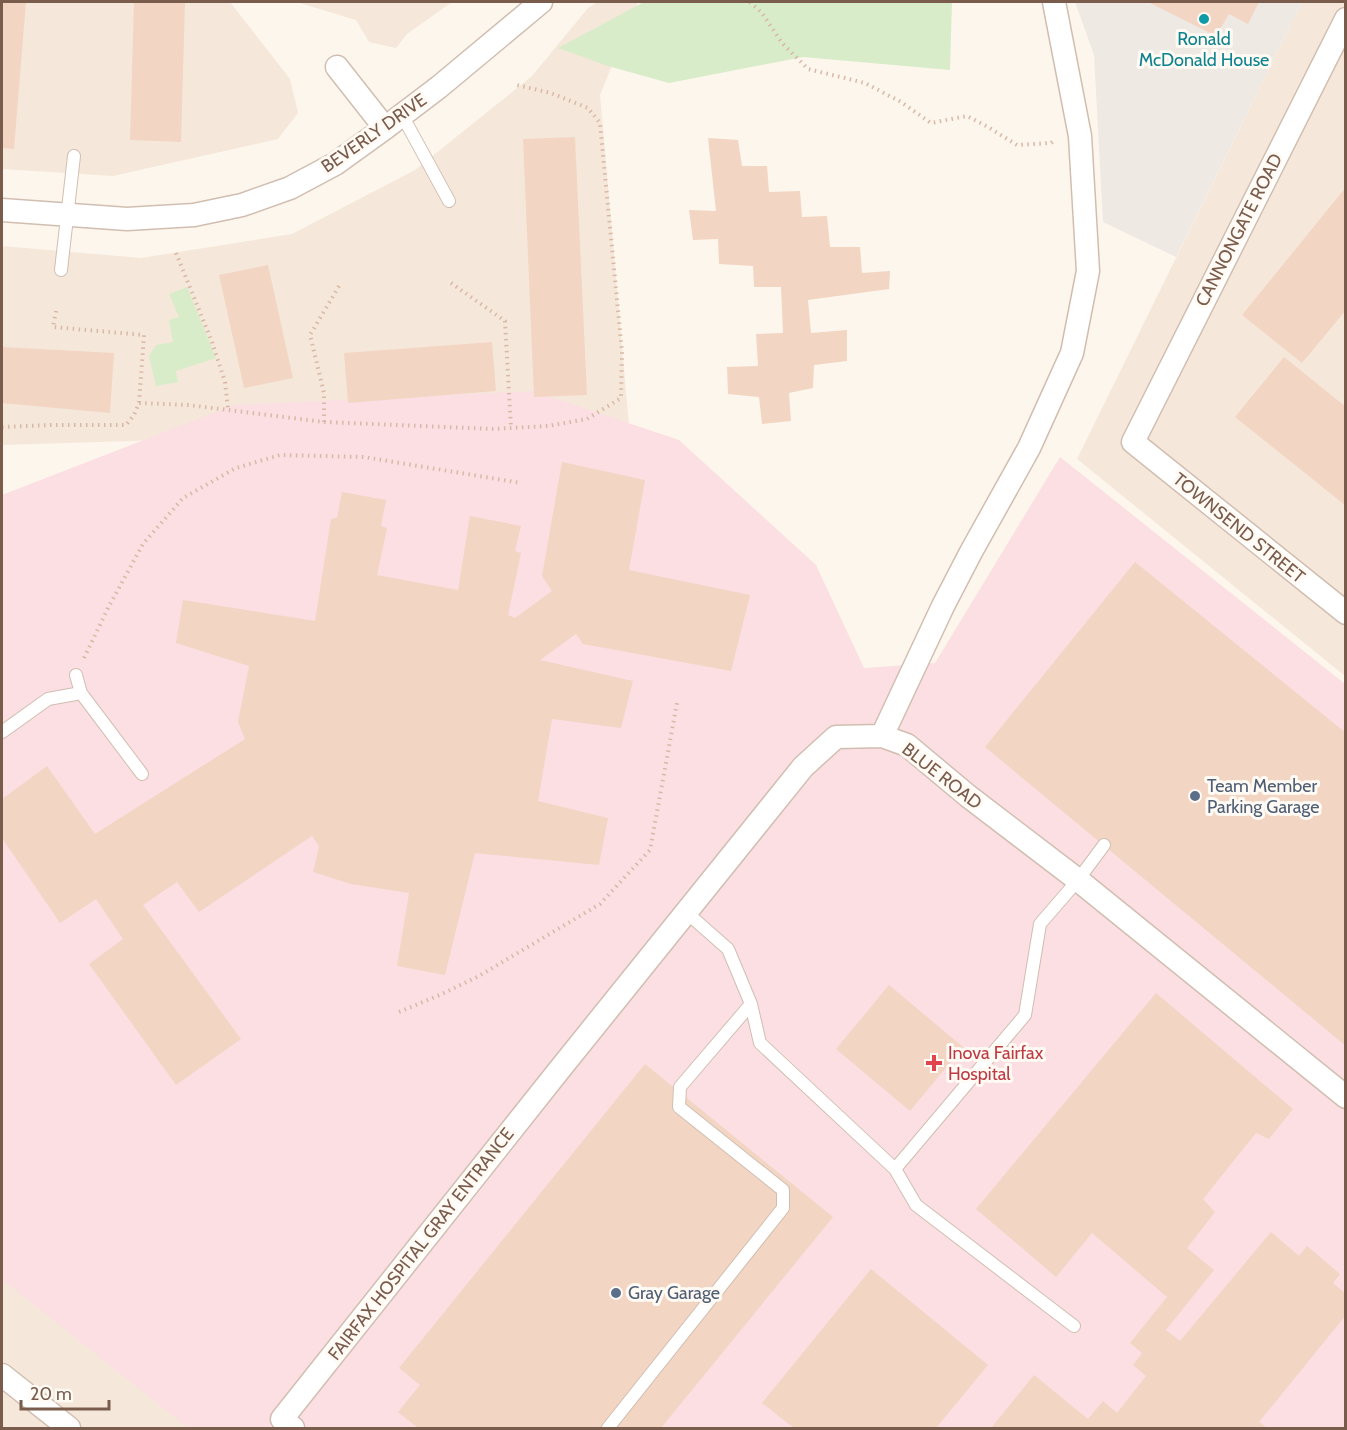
<svg xmlns="http://www.w3.org/2000/svg" width="1347" height="1430" viewBox="0 0 1347 1430" font-family="Cabin,sans-serif">
<style>
.residential{fill:#f5e8da}
.industrial{fill:#efe9e4}
.medical{fill:#fbdfe3}
.green{fill:#d8ecc9}
.building{fill:#f3d5c3}
.lines{fill:none;stroke-linecap:round;stroke-linejoin:round}
.lane-casing{stroke:#d1beb0;stroke-width:14}
.street-casing{stroke:#d1beb0;stroke-width:25}
.path{stroke:#d9b8a5;stroke-width:4;stroke-dasharray:1.5 4.5;stroke-linecap:butt}
.lane{stroke:#fff;stroke-width:12}
.street{stroke:#fff;stroke-width:22}
.culture-dot{fill:#0f9aa8;stroke:#fffaf3;stroke-width:2}
.service-dot{fill:#5c6f8a;stroke:#fffaf3;stroke-width:2}
.health-dot{fill:#e0444e;stroke:#fffaf3;stroke-width:2}
.labels{text-anchor:middle;stroke-width:6;stroke-linejoin:round;paint-order:stroke}
.culture-label{font-size:18px;fill:#0d838f;stroke:#fffaf3}
.street-label{font-size:18px;fill:#7a5c4d;stroke:#fffaf3}
.service-label{font-size:18px;fill:#4e5e75;stroke:#fffaf3;text-anchor:start}
.health-label{font-size:18px;fill:#be3a42;stroke:#fffaf3;text-anchor:start}
</style>
<rect width="100%" height="100%" fill="#fdf6ec"/>
<!-- residential -->
<path class="residential" d="M2,2H230L290,79L298,113L278,139L113,176L2,169Z
M296,2H452L407,34L396,48L369,42L356,20Z
M597,2H638L600,95L629,426L2,445V246L141,258L292,234L415,170L532,76L588,8Z
M1302,2H1345V676L1077,459Z
M2,1256L211,1428H2Z"/>
<!-- industrial -->
<path class="industrial" d="M1075,2H1302L1176,257L1103,222L1094,55Z"/>
<!-- medical -->
<path class="medical" d="M533,391L679,440L816,565L864,668L935,663L1060,457L1345,684V1428H188L2,1279V495L234,405Z"/>
<!-- green -->
<path class="green" d="M644,2H952L950,70L803,57L669,83L608,66L558,48Z
M187,287L216,358L176,371L178,382L156,386L149,356L156,345L173,342L169,320L179,317L169,294Z"/>
<!-- building -->
<path class="building" d="M2,2H26L14,149L2,148Z
M134,2H185L181,142L130,140Z
M1148,2H1259L1248,24L1229,14L1216,36Z
M575,137L587,395L534,397L523,139Z
M708,138L738,140L742,166H767L769,192L800,191L802,217L827,216L830,247H860L862,273L890,271L889,289L808,300L811,333L847,330V361L814,365L813,388L789,393L791,421L762,424L759,397L728,394L727,367L758,366L756,334L783,333L781,287H754L753,266L719,264L718,239L693,240L689,210L716,211Z
M1346,187V310L1302,363L1242,315Z
M268,265L293,378L244,388L219,275Z
M492,342L496,391L348,403L344,353Z
M2,347L114,353L110,413L2,403Z
M1284,357L1346,407V506L1235,417Z
M562,462L645,480L629,570L750,595L731,671L583,644L576,634L540,660L633,681L621,728L552,719L538,801L608,818L599,865L475,853L445,975L397,966L409,893L351,884L313,872L319,846L312,836L199,912L177,882L143,905L241,1039L176,1085L89,964L123,939L96,899L60,923L2,838V799L47,766L95,834L245,739L238,722L249,666L176,643L183,600L315,621L331,519L337,518L342,492L386,500L381,526L387,528L377,575L458,590L470,516L521,526L515,551L521,553L508,615L515,618L552,591L542,576Z
M1135,562L1346,733V1046L985,747Z
M889,985L963,1047L910,1111L836,1049Z
M1156,993L1293,1109L1269,1139L1256,1133L1203,1199L1215,1212L1187,1248L1214,1270L1166,1330L1180,1341L1271,1232L1299,1256L1307,1246L1340,1274L1333,1283L1346,1294V1315L1259,1422L1267,1428H991L1034,1375L1088,1419L1103,1401L1117,1413L1146,1376L1133,1365L1142,1353L1130,1343L1167,1297L1092,1233L1056,1277L976,1209Z
M645,1064L833,1217L661,1428H418L398,1412L420,1385L399,1368Z
M871,1269L988,1365L936,1428H794L762,1403Z"/>
<g class="lines">
<defs>
<path id="lane" d="M402,115L449,201
M61,270L74,156
M76,675L81,693
M2,732L48,699L81,693L142,774
M686,912L728,949L751,1004L760,1043L895,1169L916,1205L1074,1326
M895,1169L1025,1015L1040,924L1078,880L1104,845
M608,1428L783,1208V1190L679,1107L680,1087L751,1004"/>
<path id="street" d="M1346,19L1133,442L1346,613
M337,67L385,128
M2,210L127,219L194,215L242,205L290,188L335,164L385,128L439,87L541,2
M882,736L943,606L971,552L1029,448L1072,353L1088,271L1080,136L1054,2
M2,1375L69,1428
M293,1428L282,1419L560,1069L803,767L836,737L882,736L907,745L968,796L1078,880L1346,1097"/>
</defs>
<!-- lane casing -->
<use href="#lane" class="lane-casing"/>
<!-- street casing -->
<use href="#street" class="street-casing"/>
<!-- path -->
<path class="path" d="M750,2L762,13L782,43L808,69L865,83L901,102L931,123L967,116L988,127L1017,145L1051,143L1055,140
M176,253L212,342L225,382L228,409
M451,283L505,321L511,428
M56,311L53,327L144,335L139,403
M324,422V393L310,335L339,286
M2,427L53,425H126L134,415L139,403L188,405L324,422L491,429L548,426L587,419L621,398L622,352L600,123L588,108L551,93L517,85
M84,658L109,606L143,544L183,498L236,468L280,455L364,457L521,483
M399,1012L442,994L479,976L600,904L650,850L677,703"/>
<!-- lane -->
<use href="#lane" class="lane"/>
<!-- street -->
<use href="#street" class="street"/>
</g>
<!-- markers -->
<circle class="culture-dot" cx="1204" cy="19" r="6"/>
<g class="service-dot">
<circle cx="1195" cy="796" r="6"/>
<circle cx="616" cy="1293" r="6"/>
</g>
<path class="health-dot" d="M931 1054h6v6h6v6h-6v6h-6v-6h-6v-6h6z"/>
<g class="labels">
<!-- culture labels -->
<g class="culture-label">
<text x="1204" y="45">Ronald<tspan x="1204" dy="21">McDonald House</tspan></text>
</g>
<!-- street labels -->
<g class="street-label">
<text transform="translate(374 133) rotate(-35)" y="6">BEVERLY DRIVE</text>
<text transform="translate(1239 230) rotate(-63)" y="6">CANNONGATE ROAD</text>
<text transform="translate(1239 528) rotate(39)" y="6">TOWNSEND STREET</text>
<text transform="translate(942 776) rotate(38)" y="6">BLUE ROAD</text>
<text transform="translate(421 1244) rotate(-52)" y="6">FAIRFAX HOSPITAL GRAY ENTRANCE</text>
</g>
<!-- service labels -->
<g class="service-label">
<text x="1207" y="792">Team Member<tspan x="1207" dy="21">Parking Garage</tspan></text>
<text x="628" y="1299">Gray Garage</text>
</g>
<!-- health labels -->
<g class="health-label">
<text x="948" y="1059">Inova Fairfax<tspan x="948" dy="21">Hospital</tspan></text>
</g>
</g>
<!-- border -->
<rect width="1347" height="1430" fill="none" stroke="#7a5c4d" stroke-width="6"/>
<!-- scale -->
<path d="M21 1400v9h88v-9" fill="none" stroke="#7a5c4d" stroke-width="3"/>
<text x="30" y="1400" font-size="18" fill="#7a5c4d" stroke="#fffaf3" stroke-width="4.5" paint-order="stroke">20 m</text>
</svg>
